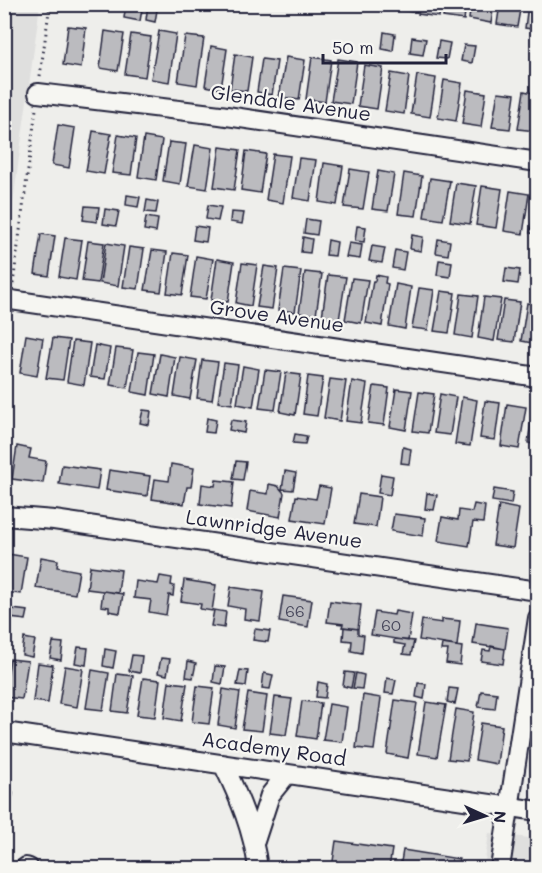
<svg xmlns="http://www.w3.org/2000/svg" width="542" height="873" viewBox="0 0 542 873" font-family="Mali,sans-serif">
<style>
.built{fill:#dfdfde}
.building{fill:#bbbbbf;stroke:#22223b;stroke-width:1.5}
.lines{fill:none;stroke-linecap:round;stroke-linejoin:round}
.minor-casing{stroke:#22223b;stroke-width:22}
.path{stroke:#22223b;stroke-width:3;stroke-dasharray:1.5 4.5;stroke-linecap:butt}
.minor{stroke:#f6f6f2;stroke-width:18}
.labels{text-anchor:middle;stroke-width:4.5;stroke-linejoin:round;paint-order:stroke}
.number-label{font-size:16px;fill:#48485c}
.street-label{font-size:20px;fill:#22223b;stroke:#f6f6f2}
</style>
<rect width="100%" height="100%" fill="#eeeeeb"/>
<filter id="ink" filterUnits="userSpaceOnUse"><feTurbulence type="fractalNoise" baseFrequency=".0167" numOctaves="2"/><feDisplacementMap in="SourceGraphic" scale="12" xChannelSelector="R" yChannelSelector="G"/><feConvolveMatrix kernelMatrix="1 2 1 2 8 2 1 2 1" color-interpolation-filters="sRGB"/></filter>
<g filter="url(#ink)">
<!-- built -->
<path class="built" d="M5,4L40,5L5,261L4,5Z
M489,833L537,839V868H484Z"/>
<!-- building -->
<path class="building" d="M126,4H143L140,21L124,18Z
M148,4H158L155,22L146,20Z
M393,4H413L412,12L393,9Z
M420,4H441L439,17L418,14Z
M445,4H466L464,20L443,17Z
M471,4H494L491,23L469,19Z
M500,4H521L517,27L497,24Z
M528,4H538V30L525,28Z
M68,26L86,28L81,68L63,65Z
M105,31L124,34L118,71L100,68Z
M159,31L176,34L169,82L151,79Z
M384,32L395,34L393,51L382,49Z
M131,34L151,37L145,77L125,74Z
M185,36L204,38L197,85L178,82Z
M412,37L426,39L423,55L410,53Z
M439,41L450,43L447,59L436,58Z
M464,45L475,46L472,63L461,61Z
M211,46L227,49L221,89L205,86Z
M235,54L252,57L247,91L230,89Z
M286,57L305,60L299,100L279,97Z
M312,57L331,60L325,102L306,99Z
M262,59L277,61L272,95L257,92Z
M338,59L357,62L351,104L331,101Z
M364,65L383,68L377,109L358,106Z
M391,73L409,76L404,114L385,111Z
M417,75L436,78L430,117L411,114Z
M444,80L462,83L456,121L438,118Z
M467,90L486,93L481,127L462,124Z
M524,91L538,94L536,131L518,129Z
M498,92L515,94L510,129L492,127Z
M58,125L75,128L69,168L52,165Z
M93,131L111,134L104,174L86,171Z
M118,135L136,138L131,175L112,173Z
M144,137L162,140L156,180L138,177Z
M169,142L186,144L180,184L163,181Z
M195,145L213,148L207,189L188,186Z
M220,147L240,150L234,190L214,187Z
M246,151L266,154L260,193L241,190Z
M273,154L290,156L283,203L266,200Z
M299,158L316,160L310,201L293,198Z
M324,163L343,166L337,205L319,202Z
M350,169L369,172L363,209L344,207Z
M378,171L394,174L388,211L372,209Z
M404,173L422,176L416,216L398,214Z
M430,178L450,181L443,220L424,217Z
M456,183L476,186L470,224L450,221Z
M482,186L502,189L496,228L476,225Z
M510,191L529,194L523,234L504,231Z
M127,195L140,197L138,207L126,205Z
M536,195L538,196V234L530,233Z
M147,200L158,202L156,213L145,212Z
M208,205L221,207L218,221L206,219Z
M85,206L99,207L97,222L83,220Z
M105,209L119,211L116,226L103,224Z
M231,212L244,213L242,224L230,222Z
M146,217L158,219L156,232L144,230Z
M306,219L319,221L317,235L304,233Z
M195,226L208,228L206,242L193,240Z
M357,226L366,227L364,242L355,241Z
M41,234L55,236L49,276L35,274Z
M412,235L423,237L421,251L410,249Z
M303,237L312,239L310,253L301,252Z
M65,238L82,240L76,280L59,277Z
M438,239L450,241L448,255L436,253Z
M328,240L337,242L335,256L326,255Z
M88,241L104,243L98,283L82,281Z
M106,243L124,246L118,286L100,283Z
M349,243L362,245L360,259L346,257Z
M372,246L385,248L382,263L369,261Z
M129,247L144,249L138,289L123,287Z
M152,250L167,252L161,292L145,290Z
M395,250L406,252L403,270L392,268Z
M173,253L188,255L182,295L167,293Z
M196,256L213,259L206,299L190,297Z
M217,259L234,262L228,302L211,300Z
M439,260L452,262L450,277L437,275Z
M242,263L257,265L251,306L236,303Z
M264,266L278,268L272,309L257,307Z
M506,268L520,270L518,284L504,282Z
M284,269L301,271L295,312L278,310Z
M305,272L322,274L316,315L299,313Z
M328,275L346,277L339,320L322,317Z
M376,275L386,277L385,283L388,284L382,326L366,323L373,281H375Z
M352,278L368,280L361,323L345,320Z
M396,284L411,287L405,329L389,326Z
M419,288L434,290L428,330L412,328Z
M441,291L455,293L449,333L434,331Z
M461,294L478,296L472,338L455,335Z
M484,297L501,299L494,341L478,338Z
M504,300L520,302L514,342L498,340Z
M527,303L538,305V344L521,341Z
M26,335L43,338L37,376L20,373Z
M53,338L69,340L63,380L46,378Z
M73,341L90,343L84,385L67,382Z
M95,345L110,348L105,379L90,377Z
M116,348L133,350L127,388L110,385Z
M138,352L154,354L148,395L132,392Z
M160,354L175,357L169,397L153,394Z
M180,357L197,360L190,399L174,396Z
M202,360L218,362L212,400L197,398Z
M224,363L238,365L232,404L218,402Z
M243,366L259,369L253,407L237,404Z
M265,370L281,372L275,410L259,408Z
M286,373L301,375L295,415L280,412Z
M308,376L323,378L317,416L303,414Z
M330,379L346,381L340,421L324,418Z
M352,381L367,384L361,423L346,421Z
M374,386L389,388L384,425L368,423Z
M396,389L412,391L406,430L390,427Z
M419,392L434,394L428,433L413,431Z
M440,394L456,397L450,435L434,433Z
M462,397L477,400L470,446L455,444Z
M485,401L500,403L495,440L480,438Z
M507,404L526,407L519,449L501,446Z
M533,407L538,408V445L528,443Z
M143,410L151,411L149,425L140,423Z
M207,418L216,420L214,433L205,432Z
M231,420L246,422L244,433L229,430Z
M295,434L307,436L305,444L293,443Z
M17,446L31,449L29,458L46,461L43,483L12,479Z
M403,447L411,449L409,464L401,463Z
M236,461L246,462L243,480L233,479Z
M171,464L194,468L191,487H187L184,504L152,499L155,479L169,481Z
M62,465L100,470L97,490L59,484Z
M109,470L150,476L147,496L106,490Z
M285,471L296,473L293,490L282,489Z
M381,474L393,476L390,495L378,493Z
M216,480L234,482L231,508L200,504L202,484L215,486Z
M269,484L278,486L284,493L280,517L247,511L250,491L268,494Z
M319,486L331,488L325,524L292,519L296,496L316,499Z
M494,489L513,492L511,504L492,501Z
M427,493L437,495L434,510L425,509Z
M359,494L380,497L376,527L354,524Z
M474,504L485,506L483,523L473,522L469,546L438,541L442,517L458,520L459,510L472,512Z
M499,505L519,509L513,548L493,545Z
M394,514L425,518L423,536L391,531Z
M8,554L27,557L21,594L4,592Z
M41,557L58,560L57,567L79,571L75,594L36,588Z
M90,566L121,570L118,593L87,589Z
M160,576L172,578L171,585L174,586L173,596L169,595L166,615L149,612L151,600L134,598L136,581L158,584Z
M184,580L216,585L212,611L200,609L201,604L181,601Z
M231,587L264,592L260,621L244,619L245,609L228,606Z
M103,591L123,594L120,613L109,611V607L101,606Z
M283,596L312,600L308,627L279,622Z
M330,601L361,605L358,629L342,627L343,624L327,622Z
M12,609L28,611L26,620L10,618Z
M214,610L226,612L224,628L211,626Z
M395,611L412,614L408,641L371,635L375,612L394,615Z
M442,619L460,621L457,646L419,640L422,620L442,623Z
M476,623L508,628L505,649L473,644Z
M344,627L358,629V634L364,635L362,653L351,651L352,641L343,640Z
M255,629L270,631L268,642L253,640Z
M24,638L35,640L32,657L22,655Z
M394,639L414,641L411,655L403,654L405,645L394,643Z
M53,642L63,643L61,660L50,658Z
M442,644L462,647L460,665L446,663L448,650H441Z
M491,646L505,649L503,664L481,661L483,650L490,651Z
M78,647L88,648L86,665L75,663Z
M105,649L116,651L113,668L103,666Z
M132,655L142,656L140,673L129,671Z
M161,658L170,659L167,675L158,673Z
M10,659L28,661L22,699L4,697Z
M188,661L196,663L193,678L186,677Z
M38,663L53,665L48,703L33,701Z
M65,666L83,669L77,707L59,704Z
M215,666L225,667L222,684L213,682Z
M92,670L109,673L103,710L86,708Z
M240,670L248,671L246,686L237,685Z
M345,672L354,673L351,688L343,686Z
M264,673L273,675L270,689L262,688Z
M356,673L364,675L362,689L353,688Z
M117,674L133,676L127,713L112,711Z
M143,678L160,680L155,717L137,715Z
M387,678L396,680L393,694L385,693Z
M169,682L187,684L181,721L164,718Z
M318,682L327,684L325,698L316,697Z
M418,683L426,684L424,699L416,697Z
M197,686L214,688L209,724L192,722Z
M449,688L458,689L455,704L447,702Z
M223,689L240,692L235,728L218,725Z
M481,691L497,693L495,709L478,707Z
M248,693L267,696L262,731L242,729Z
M363,695L381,698L374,750L356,748Z
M275,697L292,699L286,735L270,733Z
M395,700L417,703L408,758L387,754Z
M302,701L321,703L316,739L297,736Z
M426,702L446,705L437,757L418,754Z
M329,704L347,707L342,742L323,740Z
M456,709L474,712L467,761L448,759Z
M481,723L502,726L497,764L475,760Z
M4,791L13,793L4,850Z
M336,841L392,849L389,868H332Z
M403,850L459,859L457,868H400Z"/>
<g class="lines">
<defs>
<path id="minor" d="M38,93L220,115L538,162
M11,300L538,377
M4,516L54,520L538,591
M4,732L538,811
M223,764C240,799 253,830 258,868
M255,841L270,795L287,774
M25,868L26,867L29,868
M500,868L538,618"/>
</defs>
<!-- minor casing -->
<use href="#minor" class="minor-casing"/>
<!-- path -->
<path class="path" d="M40,76L50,4
M13,284L36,109
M4,349L9,315"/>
<!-- minor -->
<use href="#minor" class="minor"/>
</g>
</g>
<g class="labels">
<!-- number labels -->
<g class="number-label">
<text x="295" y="617">66</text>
<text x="391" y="631">60</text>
</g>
<!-- street labels -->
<g class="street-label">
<text transform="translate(291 103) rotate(8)" y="7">Glendale Avenue</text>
<text transform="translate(277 316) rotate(8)" y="7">Grove Avenue</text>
<text transform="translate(274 529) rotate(8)" y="7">Lawnridge Avenue</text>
<text transform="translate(274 749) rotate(8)" y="7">Academy Road</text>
</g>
</g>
<!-- margin -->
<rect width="542" height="873" fill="none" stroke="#f6f6f2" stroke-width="24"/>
<rect x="12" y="12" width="518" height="849" fill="none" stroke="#22223b" stroke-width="2" filter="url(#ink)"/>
<!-- north arrow -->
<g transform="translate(485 816) rotate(94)" stroke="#f6f6f2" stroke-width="4.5" paint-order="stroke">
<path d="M0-4.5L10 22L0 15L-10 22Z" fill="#22223b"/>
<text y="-9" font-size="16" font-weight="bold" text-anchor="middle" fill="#22223b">N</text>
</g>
<!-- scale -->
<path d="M323 54v9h123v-9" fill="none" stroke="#22223b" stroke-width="3"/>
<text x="332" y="54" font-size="18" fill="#22223b" stroke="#f6f6f2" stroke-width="4.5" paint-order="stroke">50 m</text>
</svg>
